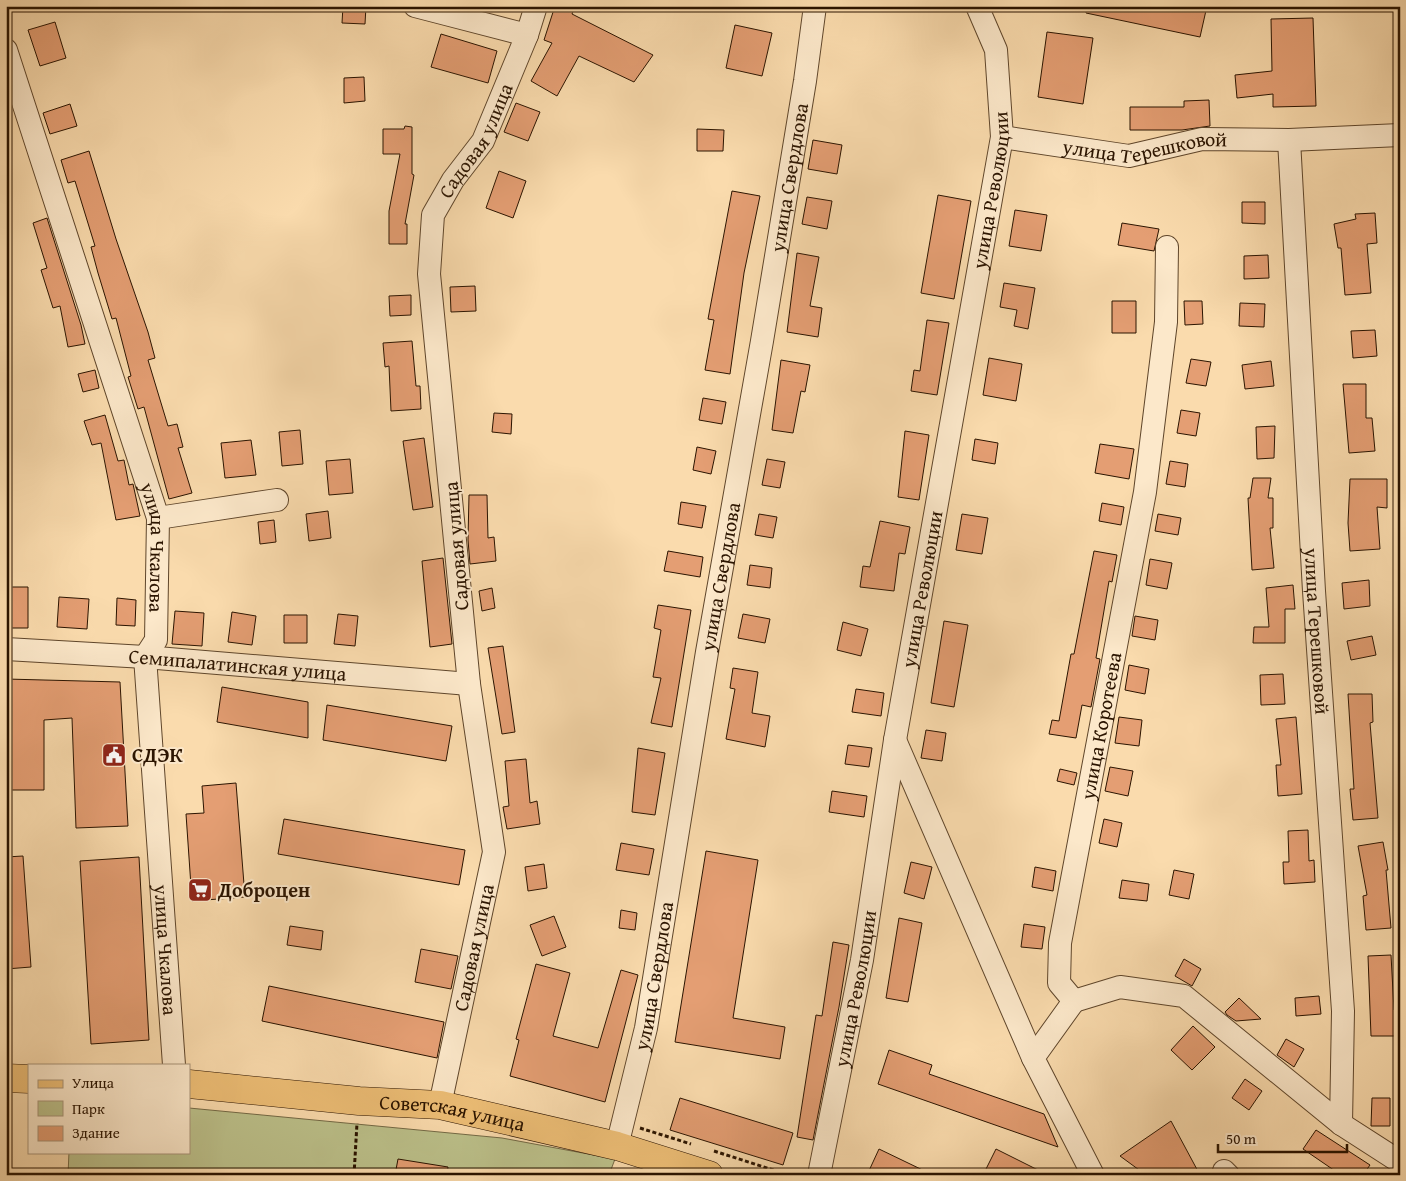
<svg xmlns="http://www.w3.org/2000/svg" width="1406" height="1181" viewBox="0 0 1406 1181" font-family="'Gentium Book Plus',serif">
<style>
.green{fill:#bcc18b;stroke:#746a46}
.building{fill:#e49e73;stroke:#2b1400}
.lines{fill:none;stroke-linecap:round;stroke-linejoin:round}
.minor-casing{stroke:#5f462b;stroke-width:24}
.major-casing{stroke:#2b1400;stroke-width:29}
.path{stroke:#2b1400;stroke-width:3;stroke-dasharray:4 2.5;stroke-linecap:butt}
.minor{stroke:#fce8ca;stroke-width:22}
.major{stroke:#edbe76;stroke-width:28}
.labels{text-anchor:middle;stroke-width:4;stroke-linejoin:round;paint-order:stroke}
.street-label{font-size:20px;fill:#2b1400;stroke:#fce8ca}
.poi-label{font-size:20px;font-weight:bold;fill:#2b1400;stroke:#fce8ca;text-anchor:start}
</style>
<rect width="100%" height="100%" fill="#fadbad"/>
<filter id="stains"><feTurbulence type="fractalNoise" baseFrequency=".004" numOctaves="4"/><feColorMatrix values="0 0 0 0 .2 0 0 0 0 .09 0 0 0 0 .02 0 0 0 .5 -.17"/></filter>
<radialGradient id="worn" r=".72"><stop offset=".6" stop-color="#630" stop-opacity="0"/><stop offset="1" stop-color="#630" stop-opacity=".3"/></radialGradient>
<!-- green -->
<path class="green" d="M189,1108L502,1138L615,1159L609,1175H68L69,1152H189Z"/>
<!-- building -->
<path class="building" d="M343,6H366L365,24L342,23Z
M555,6H575L572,14L653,55L634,82L579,56L557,96L531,81L552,43L544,40Z
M1086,6H1207L1200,37L1086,13Z
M1313,18L1316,106L1273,107V94L1237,98L1235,75L1272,71L1271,19Z
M55,22L66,58L40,66L28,30Z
M735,25L772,33L762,76L726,68Z
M1047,32L1093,38L1083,104L1038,97Z
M441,34L497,51L488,83L431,67Z
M364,77L365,101L344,103V78Z
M1209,100L1210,126L1182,130H1130V107H1184V101Z
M516,103L540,112L528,141L504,132Z
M70,104L77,126L50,134L43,113Z
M405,126L412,127V174L414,175L405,224H407V244H389V211L400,154H383V129H404Z
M697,129L724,130L723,151H697Z
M813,140L842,145L837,174L808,169Z
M89,151L116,239L148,332L155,358L148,360L168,426L177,424L183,447L178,448L192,493L169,499L144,407L138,409L128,377L131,376L116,318L112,319L98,273L91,247L95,246L75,181L68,183L61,160Z
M499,171L526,181L513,218L486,208Z
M732,191L760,196L744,273L730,374L705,370L714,320L708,319Z
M938,195L971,201L954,299L921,293Z
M807,197L832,201L827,229L802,224Z
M1242,202H1265V224L1242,223Z
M1015,210L1047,215L1041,251L1009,246Z
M1375,213L1377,243L1367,244L1371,293L1345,295L1341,248H1338L1334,224L1356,219L1355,214Z
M47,218L81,325L85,344L68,347L60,306L53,308L41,270L47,268L33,223Z
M1122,223L1159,229L1154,251L1118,245Z
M797,253L819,257L810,306L822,308L818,337L787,332Z
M1268,255L1269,278L1244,279V256Z
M1004,283L1035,288L1028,329L1014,326L1017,310L1000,307Z
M475,286L476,311L451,312L450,287Z
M411,295V315L390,316L389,296Z
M1112,301H1136V333H1112Z
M1184,301H1202L1203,324L1185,325Z
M1240,303L1265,304L1264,327L1239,326Z
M927,320L949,323L937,395L911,391L914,370L920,371Z
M1375,330L1377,356L1353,358L1351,331Z
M412,341L416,386H420L421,409L391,411L389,366L385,367L383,343Z
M989,358L1022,364L1016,401L983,395Z
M1191,359L1211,362L1206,386L1186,383Z
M781,360L810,365L805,392L801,391L793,433L772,430Z
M1271,361L1274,386L1245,389L1242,365Z
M95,370L99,388L83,392L78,374Z
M1343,384H1366V418H1372L1375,451L1349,453Z
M703,398L726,402L722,424L699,420Z
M1181,410L1200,413L1196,436L1177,433Z
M494,413L512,414L511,434L492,432Z
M105,415L118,461L124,460L129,485L133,484L140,516L116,520L101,443L92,445L84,421Z
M1275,426L1274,458L1257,459L1256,427Z
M300,430L303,464L282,466L279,432Z
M905,431L929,435L919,500L898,497Z
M424,438L433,507L413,510L403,441Z
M975,439L998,443L995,464L972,460Z
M251,440L256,475L225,478L221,443Z
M1100,444L1134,449L1129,479L1095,473Z
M697,447L716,451L711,474L693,470Z
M350,459L353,493L329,495L326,461Z
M767,459L785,462L780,488L762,485Z
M1170,461L1188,464L1185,487L1166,484Z
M1253,478H1271L1268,498H1273V528H1270L1274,568L1252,570L1248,498H1250Z
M1350,479H1387V508L1377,507L1380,549L1350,551L1348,523Z
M469,495H487L488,538L494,537L496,561L470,564L468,540Z
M681,502L706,506L702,528L678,524Z
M1102,503L1124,507L1121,525L1099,521Z
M328,511L331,538L309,541L306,514Z
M759,514L777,517L773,538L755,535Z
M962,514L988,518L982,554L956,550Z
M1158,514L1181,518L1178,535L1155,531Z
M274,520L276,542L260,544L258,522Z
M880,521L910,527L905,554L899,553L894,591L860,587L863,566L870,567Z
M668,551L703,557L700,577L664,571Z
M1094,551L1117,555L1112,582L1109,581L1096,658L1100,659L1091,707L1082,705L1076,738L1049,734L1052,720L1059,721L1071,654H1074Z
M443,558L452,644L430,647L422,561Z
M1150,559L1172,563L1167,589L1146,585Z
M750,565L772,568L770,588L747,585Z
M1369,580L1370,606L1344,609L1342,583Z
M1293,585L1295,609H1285V643H1253L1254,627H1269L1266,588Z
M6,587H28V628H6Z
M492,588L495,608L482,611L479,591Z
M59,597L89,599L87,629L57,627Z
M117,598L136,600L135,626L116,625Z
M658,605L691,610L672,727L651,723L661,678L653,677L661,630L654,628Z
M175,611L204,613L202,646L172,644Z
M232,612L256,616L252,645L228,642Z
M338,614L358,616L355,646L334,644Z
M743,614L770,619L765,643L738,638Z
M284,615H307V643H284Z
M1135,616L1158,620L1155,640L1132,636Z
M944,621L968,625L954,707L931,703Z
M843,622L868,629L861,656L837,650Z
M1372,636L1376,655L1351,660L1347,641Z
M503,646L515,732L502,734L488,648Z
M1129,665L1149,669L1145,694L1125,690Z
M733,668L758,672L752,713L770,716L765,747L726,739L735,689L730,688Z
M1283,674L1285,704L1261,705L1260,675Z
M6,679L120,682L128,826L76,828L72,718L44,720V790H6Z
M222,687L308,702V738L217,722Z
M856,689L884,693L881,716L852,712Z
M1348,694H1372L1373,722L1370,723L1378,818L1353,820L1350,789H1354Z
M327,705L452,726L446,761L323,740Z
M1119,717L1142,720L1139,746L1115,743Z
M1296,717L1302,794L1278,796L1276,765H1281L1276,719Z
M926,730L946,733L942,761L921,758Z
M848,745L872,748L869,767L845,764Z
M638,748L665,753L655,815L632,812Z
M526,759L530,803L537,801L540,824L507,829L503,807L509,806L505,761Z
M1110,767L1133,771L1128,796L1105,791Z
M1060,769L1077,773L1074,785L1057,781Z
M236,783L245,897L192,901L186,814L204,813L202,786Z
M832,791L867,796L864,817L829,812Z
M284,819L465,850L459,885L278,854Z
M1104,819L1122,823L1117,847L1099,843Z
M1308,830L1309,861L1314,860L1315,882L1284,884L1283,862H1289L1288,831Z
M1383,842L1388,870H1386L1391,928L1366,930L1363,896L1367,895L1358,846Z
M621,843L654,849L649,875L616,870Z
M706,851L758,860L733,1018L785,1027L780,1059L675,1042Z
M23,856L31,967L6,969V857Z
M139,857L149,1040L91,1044L80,861Z
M911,862L932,867L924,899L904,893Z
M544,864L547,888L528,891L525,867Z
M1035,867L1056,871L1053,891L1032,887Z
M1174,870L1194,874L1189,899L1169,895Z
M1122,880L1149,884L1147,901L1119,898Z
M621,910L637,913L635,930L619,928Z
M554,916L566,947L542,956L530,925Z
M899,918L922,923L908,1002L886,998Z
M1024,924L1045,927L1042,949L1021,947Z
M290,926L323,931L321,950L287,945Z
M833,942L849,945L839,1007L813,1140L797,1137L816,1015L822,1016Z
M421,949L458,956L451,989L415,982Z
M1391,955L1394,1010H1397V1036H1371L1368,956Z
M1184,959L1201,969L1192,986L1175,976Z
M536,964L570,973L553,1036L598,1048L621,970L638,975L605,1102L510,1076L519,1040L516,1039Z
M269,986L444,1022L437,1058L262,1021Z
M1319,996L1321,1014L1296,1016L1295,998Z
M1239,998L1261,1019L1236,1021L1227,1015L1225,1012Z
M1193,1026L1215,1047L1192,1070L1171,1050Z
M1286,1039L1304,1049L1294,1067L1277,1055Z
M889,1050L932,1065L929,1074L1044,1114L1058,1147L878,1084Z
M1245,1079L1262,1091L1249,1110L1232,1098Z
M680,1098L793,1133L783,1165L670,1130Z
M1372,1098H1390V1126H1371Z
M1171,1121L1200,1175H1146L1120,1156Z
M1316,1130L1370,1165L1363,1175H1341L1303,1149Z
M879,1149L933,1175H867Z
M996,1149L1048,1175H983Z
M398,1159L448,1167L447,1175H395Z"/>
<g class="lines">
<defs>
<g id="minor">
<path d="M415,6L527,35"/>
<path id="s1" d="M6,50L158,518L156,640L145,657L174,1065"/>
<path id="s2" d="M1002,137L1129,156L1202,139L1289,140L1400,135"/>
<path id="s3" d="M1289,140L1314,591L1343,1011L1341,1124"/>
<path d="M158,518L277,500"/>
<path id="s4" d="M6,649L145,657L469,684"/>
<path d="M895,740L1033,1058"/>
<path d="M1074,1001L1120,987L1184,996L1341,1124L1400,1162"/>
<path id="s5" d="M440,1105L494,852L469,684L429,274L433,215L453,180L483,141L527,35L536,6"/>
<path id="s6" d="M617,1146L646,1028L707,652L762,341L805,81L815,6"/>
<path d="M1224,1171L1228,1175"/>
<path id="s7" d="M819,1175L862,960L895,740L1002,137L996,50L977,6"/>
<path id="s8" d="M1093,1175L1033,1058L1074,1001L1059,983L1060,943L1145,492L1166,322L1167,247"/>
</g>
<g id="major">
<path d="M6,1078L29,1079"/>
<path id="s9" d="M189,1084L359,1101L440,1105L617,1146L709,1175"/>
</g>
</defs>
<!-- minor casing -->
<use href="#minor" class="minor-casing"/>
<!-- major casing -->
<use href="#major" class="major-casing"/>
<!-- path -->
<path class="path" d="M640,1128L691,1144
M714,1151L789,1175
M354,1175L357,1123"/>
<!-- minor -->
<use href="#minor" class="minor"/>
<!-- major -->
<use href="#major" class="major"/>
</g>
<!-- icons -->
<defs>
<symbol id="civic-square" viewBox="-11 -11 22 22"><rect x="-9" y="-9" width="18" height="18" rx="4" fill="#8f2418" stroke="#fce8ca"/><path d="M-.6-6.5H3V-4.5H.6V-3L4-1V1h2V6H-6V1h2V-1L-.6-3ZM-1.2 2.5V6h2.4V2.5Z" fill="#fff"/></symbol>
<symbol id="supermarket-square" viewBox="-11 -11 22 22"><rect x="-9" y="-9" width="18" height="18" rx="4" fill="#8f2418" stroke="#fce8ca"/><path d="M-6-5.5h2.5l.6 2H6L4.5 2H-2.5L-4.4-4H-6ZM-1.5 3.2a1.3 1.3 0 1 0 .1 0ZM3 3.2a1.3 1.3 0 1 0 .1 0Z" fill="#fff"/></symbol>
</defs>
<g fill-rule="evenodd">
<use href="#civic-square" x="100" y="741" width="28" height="28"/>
<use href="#supermarket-square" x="186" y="876" width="28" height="28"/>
</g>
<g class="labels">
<!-- street labels -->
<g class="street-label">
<text dy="7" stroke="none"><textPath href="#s5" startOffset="986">Садовая улица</textPath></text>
<text dy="7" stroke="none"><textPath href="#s2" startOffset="145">улица Терешковой</textPath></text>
<text dy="7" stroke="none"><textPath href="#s6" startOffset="984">улица Свердлова</textPath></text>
<text dy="7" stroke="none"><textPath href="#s7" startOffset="1000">улица Революции</textPath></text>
<text transform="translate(456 546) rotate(-95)" y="7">Садовая улица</text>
<text dy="7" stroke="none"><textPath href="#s1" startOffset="521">улица Чкалова</textPath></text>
<text dy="7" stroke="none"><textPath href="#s6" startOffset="579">улица Свердлова</textPath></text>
<text dy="7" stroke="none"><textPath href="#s7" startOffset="595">улица Революции</textPath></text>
<text dy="7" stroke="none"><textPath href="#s3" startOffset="492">улица Терешковой</textPath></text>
<text dy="7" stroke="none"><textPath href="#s4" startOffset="232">Семипалатинская улица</textPath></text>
<text dy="7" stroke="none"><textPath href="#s8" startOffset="486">улица Коротеева</textPath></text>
<text dy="7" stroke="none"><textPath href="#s5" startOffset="161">Садовая улица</textPath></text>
<text dy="7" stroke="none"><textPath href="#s1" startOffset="928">улица Чкалова</textPath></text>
<text dy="7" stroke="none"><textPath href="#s6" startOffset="174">улица Свердлова</textPath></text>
<text dy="7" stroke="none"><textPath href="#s7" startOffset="190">улица Революции</textPath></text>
<text dy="7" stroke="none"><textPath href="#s9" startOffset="265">Советская улица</textPath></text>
</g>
<!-- poi labels -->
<g class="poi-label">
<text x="132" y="762">СДЭК</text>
<text x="218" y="897">Доброцен</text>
</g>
</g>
<!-- margin -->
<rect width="1406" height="1181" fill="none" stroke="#fadbad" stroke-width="25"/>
<rect x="8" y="8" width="1391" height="1166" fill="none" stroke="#2b1400" stroke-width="2.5"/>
<rect x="12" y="12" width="1381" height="1156" fill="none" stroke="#2b1400"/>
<!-- legend -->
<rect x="28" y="1064" width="162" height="90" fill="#fce8ca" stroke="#a89379"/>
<rect x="38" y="1080" width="25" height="8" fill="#edbe76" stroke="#a89379"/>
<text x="72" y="1088" font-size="15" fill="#2b1400">Улица</text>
<rect x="38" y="1101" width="25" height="15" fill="#bcc18b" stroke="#a89379"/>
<text x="72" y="1114" font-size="15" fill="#2b1400">Парк</text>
<rect x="38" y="1126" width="25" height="15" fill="#e49e73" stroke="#a89379"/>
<text x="72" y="1138" font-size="15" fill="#2b1400">Здание</text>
<!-- scale -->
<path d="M1218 1144v8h129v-8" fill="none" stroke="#2b1400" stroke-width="2.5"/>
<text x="1226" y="1144" font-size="15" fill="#2b1400" stroke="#fce8ca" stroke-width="4" paint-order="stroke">50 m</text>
<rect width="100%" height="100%" filter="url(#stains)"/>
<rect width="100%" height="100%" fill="url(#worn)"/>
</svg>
